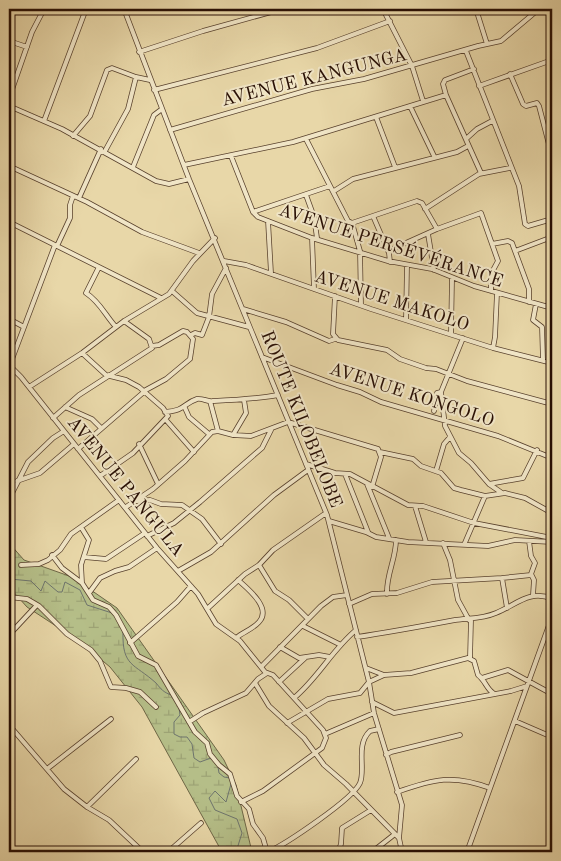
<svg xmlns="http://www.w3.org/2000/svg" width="561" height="861" viewBox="0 0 561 861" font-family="'Old Standard TT',serif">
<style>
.wetland{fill:url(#wetland-marsh);stroke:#6e6646}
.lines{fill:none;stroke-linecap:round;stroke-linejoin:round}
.stream{stroke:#6e746d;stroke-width:1}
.minor-casing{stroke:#58412d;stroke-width:5.5}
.minor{stroke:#f0e5c6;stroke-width:4}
.labels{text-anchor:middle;stroke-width:4;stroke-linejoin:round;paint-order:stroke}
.street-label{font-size:18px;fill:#280f04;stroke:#f0e5c6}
</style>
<defs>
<pattern id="wetland-marsh" width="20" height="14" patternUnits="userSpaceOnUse" patternTransform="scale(1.25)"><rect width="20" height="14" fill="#b5be88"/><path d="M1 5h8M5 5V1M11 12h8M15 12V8" fill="none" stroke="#9ca274"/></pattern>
</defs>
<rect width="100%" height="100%" fill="#e8d7a8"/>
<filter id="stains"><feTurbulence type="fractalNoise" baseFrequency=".004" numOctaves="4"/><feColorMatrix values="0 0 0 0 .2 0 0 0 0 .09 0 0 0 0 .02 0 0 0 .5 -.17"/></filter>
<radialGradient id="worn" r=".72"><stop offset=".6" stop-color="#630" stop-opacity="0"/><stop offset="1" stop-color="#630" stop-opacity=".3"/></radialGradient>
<!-- wetland -->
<path class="wetland" d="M9,543L24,560L72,577L117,608L224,760L236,785L252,852H222L142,707L110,667L79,641L27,607L9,587Z"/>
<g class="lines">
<!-- stream -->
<path class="stream" d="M9,573L10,579L31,581L41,591L45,581L58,592H62L65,582L80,590L87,605L112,613
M123,632C122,667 134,663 156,683C161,689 163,692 171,695
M179,708L180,715L174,722V734L180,737H187L192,744L194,758L200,762L211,758
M218,767L219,773L224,777L230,778
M231,784L226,802L215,791L209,798L215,810L237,819L242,833L236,852
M543,852L552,836"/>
<defs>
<path id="minor" d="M124,9L189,179L327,515L369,682L374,713L402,805L399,838L402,852
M383,9L412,66L423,101
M421,9L428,11L438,9
M476,9L487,44
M9,41L27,47
M466,51L519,186L525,224L528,226L552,219
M139,52L203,31L282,9
M510,74L523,104L526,106L537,103L539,106L552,156
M479,86L552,60
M154,90L317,48L390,21
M446,95L443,84L445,80L474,69
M9,98L32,32L44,9
M9,106L62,129L156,181L169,184L189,179
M410,106L434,156
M376,117L395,167
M44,121L86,9
M170,130L312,89L364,79L478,46L501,41L539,9
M73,136L90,116L107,70L112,68L136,77
M306,139L348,221L352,223L360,251L361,305
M466,139L477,129L492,121
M105,151L128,109L136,77L150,80
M231,156L253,212L258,217L312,238L388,261L432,269L474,286L552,308
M184,165L293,142L446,95L481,173
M9,166L87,202L142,232L199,253
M133,167L154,115L162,109
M334,191L353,179L457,152L468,146
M306,195L314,217L317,238
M79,198L101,149
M425,209L479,174L510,168
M253,212L330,186
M373,216L389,253L390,262
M268,221L271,273
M9,222L161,298
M352,223L417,201L422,203L437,229L481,213L492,244L508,241L512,243L529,289V302
M552,225V232
M428,234L434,270
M312,238L314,289
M57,246L70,218V205L73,196
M388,251L437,229
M515,251L552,237
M224,261L246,265L371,309L493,348L552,363
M99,267L86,293C100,302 105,315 116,327
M172,291L197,313L249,327
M491,291V274L498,261L492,244
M335,296L333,334L338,340L387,350L400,359L426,368L436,369L467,381L552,404
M536,304L533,320L542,327L543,360
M243,309L286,322L329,341L335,339
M9,319L24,327
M406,320L407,265
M451,333L452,279
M191,335L195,333L202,335L209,317L212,294L226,268
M463,338L441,392L445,426L459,453L471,463L489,484L502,493
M493,348L495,337L497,293
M82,353L106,375L126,380L139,387L163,408L168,416L133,453L100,476
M262,357L337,385L360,392L381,402L498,436L552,458
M9,365L21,377L157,548L198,594L216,624L240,641L265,672L273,675L323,730L326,738L322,748L263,791L241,802
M9,367L55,245
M29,387L82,353L124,321L169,294L193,261L215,238
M144,391L166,379L190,359L193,339L187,332L183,331L159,345L152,346
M210,401L218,431
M65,407L92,419L101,428
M185,408L189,417L209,434
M434,411L437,393L441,392
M165,412C185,411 184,403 197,399C203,398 207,402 213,401C234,400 256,399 278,395
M53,418L79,395L152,348L149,339L124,321
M166,420L194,452
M233,435L246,413L244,400
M139,444L158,484
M78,449L145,391
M380,452L413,459L421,466L441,473L454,488L461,490L485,496L505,493L525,498L552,513
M306,464L335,473L350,474L408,505L423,506L474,523L552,538
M436,471L444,444L450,437
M345,474L368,532
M17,481L40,473L74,444
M367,484L389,538
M489,484L523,478L537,450
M9,499L28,462L53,438L64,431
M137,501L150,500L161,504L182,505L202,519L221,544
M415,506L426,542
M126,507L153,489L185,461L212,432L218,431L233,435L251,436L288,422L378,449L381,457L372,487
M329,521L366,532L376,537L408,542L488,546L515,540L552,542
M81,527L89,540L81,565L82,583
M147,536L174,523L200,502L262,448L271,430
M529,541L531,556L535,563L531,574L534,580L533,595
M443,543L450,560L458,600L469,620
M464,545L485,496
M52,555L62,568L82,583L93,600L109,607L116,615L138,656L156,665L195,732L207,743L210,754L219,765L230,774L237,796L249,809L253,824L263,838L267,852
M84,557L106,559L145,533
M21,565L39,564L48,560L60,550L71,534L119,500
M259,565L275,591L289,600L308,619
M178,571L211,552L274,495L308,470
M502,578L531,575
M89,593L100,578L115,571L129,567L157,548
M387,594C386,575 396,559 396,540
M9,597L27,599L39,606L67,634L91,650L100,661L111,687L126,688L140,692L156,707
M349,604L372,594L397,593L432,582L502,578L507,608
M207,609L245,574L259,565L273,550L326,513
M303,626L339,644
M9,635L37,605
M357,637C391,632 423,626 455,620C469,618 482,619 496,613C516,605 530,589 552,599
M236,638C243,632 253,629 259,622C272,608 248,589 238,580
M130,643L177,602L191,586
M280,647L299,658L319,655L330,657
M470,658L471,620
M261,667L321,606L333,597L347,595
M366,668L384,675
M482,678L508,670L552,694
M279,682L305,658
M255,683L269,706L304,738L324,765L346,784L399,838
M294,698C318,678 332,650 356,630
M372,702L394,713L511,691L527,686
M515,721L552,737
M189,722L203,713L246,693L258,679L267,673
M287,723L328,699L360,693L369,682L384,675L411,673L468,658L474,661L478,675C485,680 486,688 493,693
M9,725L64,789L87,807L109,820L143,852
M325,734L374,713
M386,755L391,752L460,735
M47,769L111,719
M397,792C434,779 453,774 490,788
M87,807L136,759
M168,852L201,823
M268,852C286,844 353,799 360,783C366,769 355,745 370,731L379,729
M338,852L341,844L342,828L371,810
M372,852L395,834
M467,852L552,617"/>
</defs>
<!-- minor casing -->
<use href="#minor" class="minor-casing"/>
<!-- minor -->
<use href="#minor" class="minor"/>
</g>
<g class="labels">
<!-- street labels -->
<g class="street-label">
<text transform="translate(314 77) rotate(-14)" y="6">AVENUE KANGUNGA</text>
<text transform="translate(391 245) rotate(18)" y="6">AVENUE PERSÉVÉRANCE</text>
<text transform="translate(392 300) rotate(18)" y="6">AVENUE MAKOLO</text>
<text transform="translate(412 394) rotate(18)" y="6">AVENUE KONGOLO</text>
<text transform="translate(302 419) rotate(68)" y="6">ROUTE KILOBELOBE</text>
<text transform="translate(126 486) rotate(51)" y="6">AVENUE PANGULA</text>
</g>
</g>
<!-- margin -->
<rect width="561" height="861" fill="none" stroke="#e8d7a8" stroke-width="30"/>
<rect x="10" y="10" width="541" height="841" fill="none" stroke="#280f04" stroke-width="2.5"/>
<rect x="15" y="15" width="531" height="831" fill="none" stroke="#280f04"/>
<rect width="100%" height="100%" filter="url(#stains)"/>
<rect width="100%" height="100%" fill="url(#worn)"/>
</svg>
